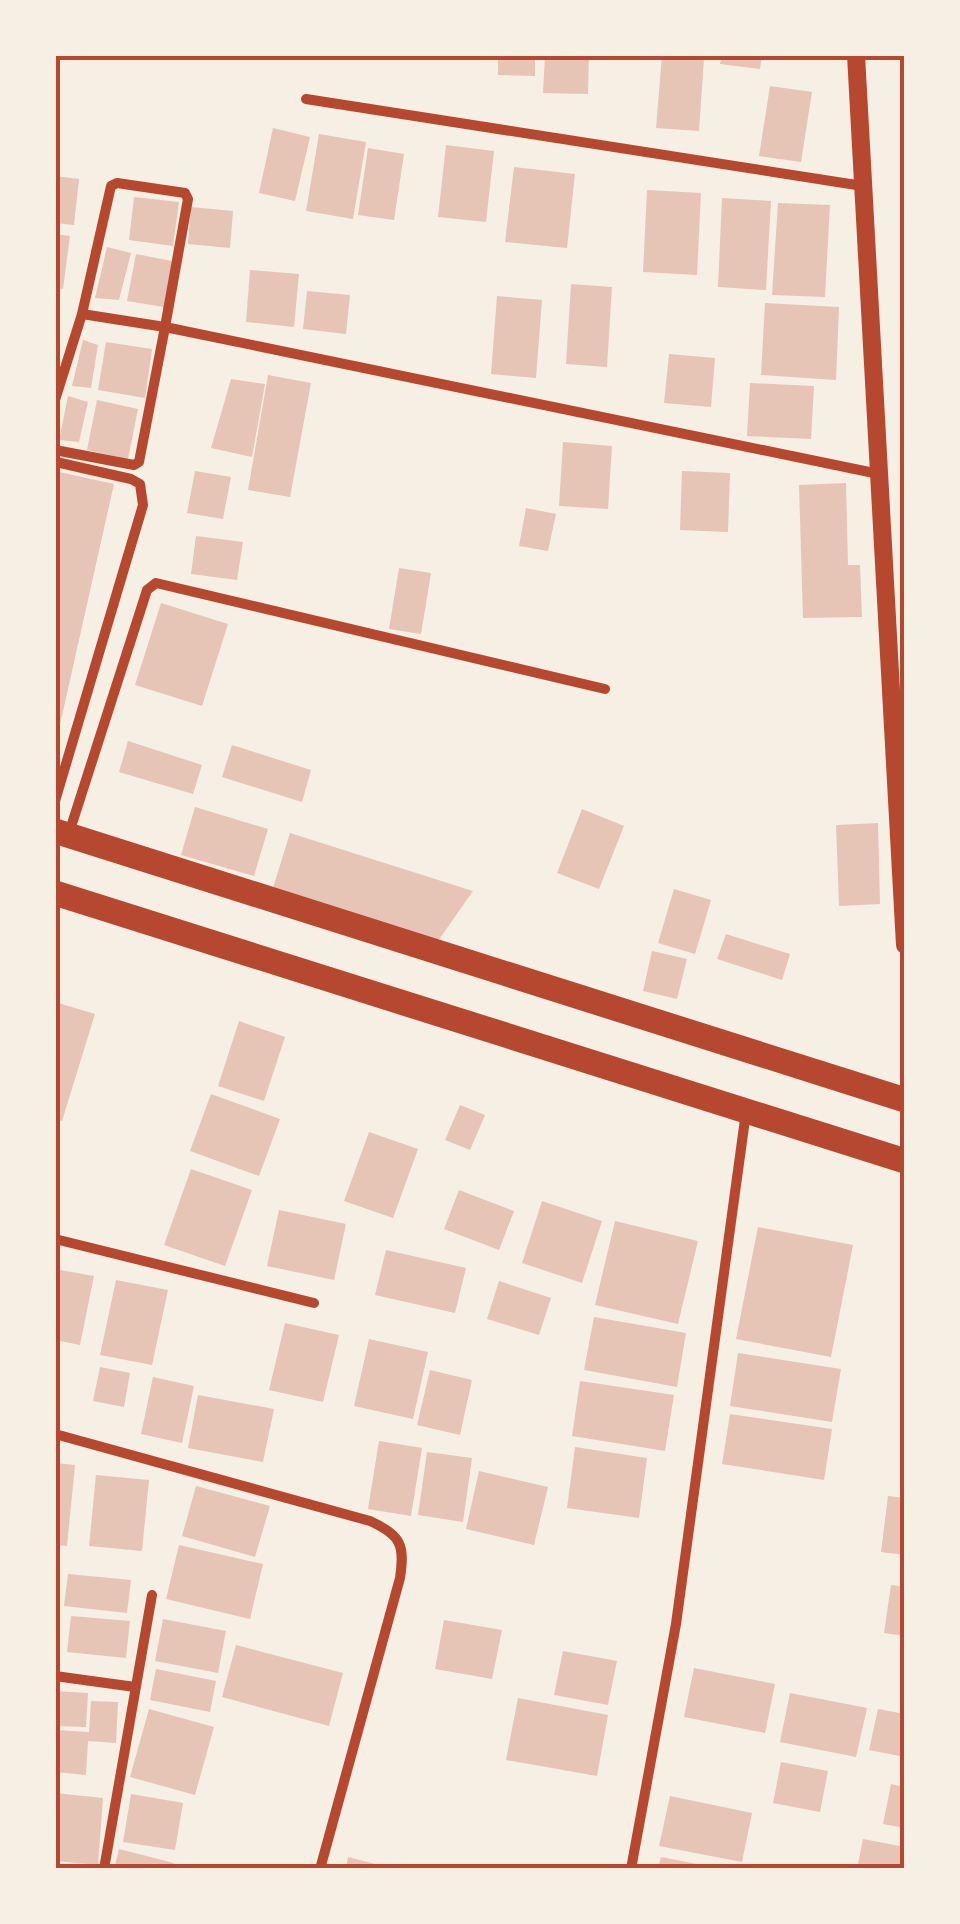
<svg xmlns="http://www.w3.org/2000/svg" width="960" height="1924" viewBox="0 0 960 1924" font-family="Spectral,serif">
<style>
.building{fill:#e6c5b7}
.lines{fill:none;stroke-linecap:round;stroke-linejoin:round}
.minor{stroke:#b5482f;stroke-width:10}
.tertiary{stroke:#b5482f;stroke-width:18}
.primary{stroke:#b5482f;stroke-width:25}
.neatline{fill:none;stroke:#b5482f;stroke-width:4}
</style>
<rect width="100%" height="100%" fill="#f6efe4"/>
<!-- building -->
<path class="building" d="M498,55H535V76L498,75Z
M545,55H589L588,94L543,93Z
M662,55L704,59L699,131L656,128Z
M722,55H762L760,69L720,64Z
M770,86L812,92L801,162L759,156Z
M273,128L310,137L295,201L259,193Z
M319,134L366,142L353,219L306,211Z
M446,145L494,151L486,222L438,217Z
M368,148L404,154L394,220L358,215Z
M514,167L575,174L567,248L505,242Z
M55,176L79,179L74,225L55,223Z
M647,190L701,193L697,275L643,272Z
M134,197L179,202L173,246L129,240Z
M722,198L771,201L766,290L718,287Z
M778,203L830,205L825,297L772,295Z
M191,207L233,211L230,248L188,244Z
M55,234L70,236L63,289L55,288Z
M107,247L131,253L119,300L95,298Z
M136,254L172,261L164,307L127,301Z
M250,270L299,274L294,327L246,322Z
M571,284L612,287L607,367L566,364Z
M307,291L350,295L346,334L303,329Z
M497,296L542,300L536,378L491,374Z
M765,303L839,307L836,380L761,375Z
M83,340L98,345L91,388L72,386Z
M106,342L152,349L145,398L98,390Z
M669,354L715,358L711,407L664,403Z
M268,375L311,383L290,497L248,490Z
M231,379L265,384L252,457L211,448Z
M750,383L814,386L811,439L747,436Z
M68,396L88,402L79,442L59,440Z
M97,400L138,409L128,459L87,450Z
M563,442L612,446L608,509L559,506Z
M55,471L114,484L57,738H55Z
M195,471L231,477L223,519L187,513Z
M682,471L730,473L728,532L680,530Z
M846,483L848,565H860L862,617L803,618L799,485Z
M526,508L556,514L548,551L519,546Z
M196,536L243,542L237,580L191,574Z
M399,568L431,573L421,634L389,629Z
M161,603L228,624L202,706L135,685Z
M128,741L202,765L193,794L119,772Z
M232,745L311,770L302,802L222,777Z
M195,807L268,829L254,876L181,855Z
M582,809L624,826L599,889L557,873Z
M878,823L880,904L839,906L836,825Z
M290,833L473,891L438,941L272,891Z
M674,889L711,900L695,954L658,943Z
M726,934L790,954L782,980L717,959Z
M652,951L687,959L677,999L643,991Z
M55,1002L95,1014L62,1121L55,1119Z
M239,1021L285,1037L264,1101L218,1086Z
M211,1094L280,1119L259,1176L190,1151Z
M460,1105L485,1115L470,1150L445,1140Z
M369,1132L418,1149L393,1218L344,1201Z
M191,1169L252,1190L225,1266L164,1245Z
M459,1190L514,1211L499,1250L444,1229Z
M542,1201L602,1221L582,1283L522,1263Z
M279,1210L346,1224L334,1280L267,1266Z
M615,1221L698,1241L678,1324L595,1305Z
M758,1227L853,1245L831,1357L736,1339Z
M386,1250L466,1268L455,1313L375,1295Z
M55,1269L94,1276L80,1345L55,1340Z
M116,1280L168,1290L152,1365L100,1355Z
M499,1281L551,1298L539,1335L487,1319Z
M594,1317L686,1333L677,1387L584,1370Z
M285,1323L339,1335L323,1402L269,1390Z
M369,1339L428,1352L413,1419L354,1406Z
M738,1353L841,1369L832,1422L730,1406Z
M100,1367L130,1373L124,1407L93,1401Z
M430,1370L472,1380L460,1435L417,1425Z
M153,1377L194,1386L182,1443L141,1434Z
M580,1381L674,1395L665,1451L572,1436Z
M198,1395L274,1409L263,1462L188,1448Z
M730,1414L832,1429L824,1480L722,1464Z
M379,1441L422,1448L411,1516L368,1509Z
M575,1447L647,1458L639,1518L567,1508Z
M427,1452L472,1458L463,1522L418,1515Z
M55,1463L75,1465L67,1546L55,1545Z
M479,1471L548,1487L534,1545L466,1529Z
M96,1475L149,1480L142,1551L89,1546Z
M196,1486L270,1506L255,1557L182,1536Z
M888,1496L905,1498V1555L881,1552Z
M179,1545L263,1564L250,1619L166,1599Z
M68,1574L131,1580L127,1613L64,1606Z
M891,1585L905,1587V1636L884,1633Z
M71,1616L130,1621L126,1658L67,1652Z
M163,1619L226,1631L218,1673L155,1661Z
M444,1620L502,1630L492,1679L435,1669Z
M236,1645L343,1673L329,1726L222,1697Z
M563,1651L617,1661L608,1705L554,1695Z
M694,1668L775,1684L765,1733L684,1717Z
M156,1669L216,1681L210,1712L150,1700Z
M55,1691L88,1693L86,1727L55,1726Z
M790,1693L867,1708L856,1757L780,1742Z
M518,1698L608,1715L597,1776L506,1760Z
M91,1701L118,1702L116,1743L88,1741L86,1775L55,1772V1730L89,1732Z
M149,1709L214,1727L195,1795L130,1777Z
M878,1709L905,1714V1757L869,1750Z
M781,1762L828,1771L820,1812L773,1803Z
M891,1784L905,1787V1828L883,1824Z
M55,1793L103,1798L98,1865L55,1861Z
M131,1794L183,1803L175,1850L123,1842Z
M670,1796L752,1813L742,1862L659,1846Z
M863,1839L905,1847V1869H857Z
M119,1849L174,1863L173,1869H114Z
M348,1857L391,1868V1869H346Z
M661,1857L713,1867V1869H658Z"/>
<g class="lines">
<!-- minor -->
<path class="minor" d="M306,99L863,186
M55,400L82,314L111,186L117,183L185,193L188,199L165,327L82,314
M55,450L134,465L139,462L165,327L879,474
M55,801L143,505L140,484L131,479L56,462
M69,833L147,590L156,583L605,689
M55,1239L314,1303
M55,1434L370,1521C401,1535 405,1545 400,1578L320,1869
M55,1676L135,1687
M104,1869L152,1595
M631,1869L676,1624L746,1112"/>
<!-- tertiary -->
<path class="tertiary" d="M856,55L905,945"/>
<!-- primary -->
<path class="primary" d="M55,831L905,1100
M55,893L905,1161"/>
</g>
<!-- border -->
<rect width="960" height="1924" fill="none" stroke="#f6efe4" stroke-width="115"/>
<rect x="58" y="58" width="844" height="1808" class="neatline"/>
</svg>
